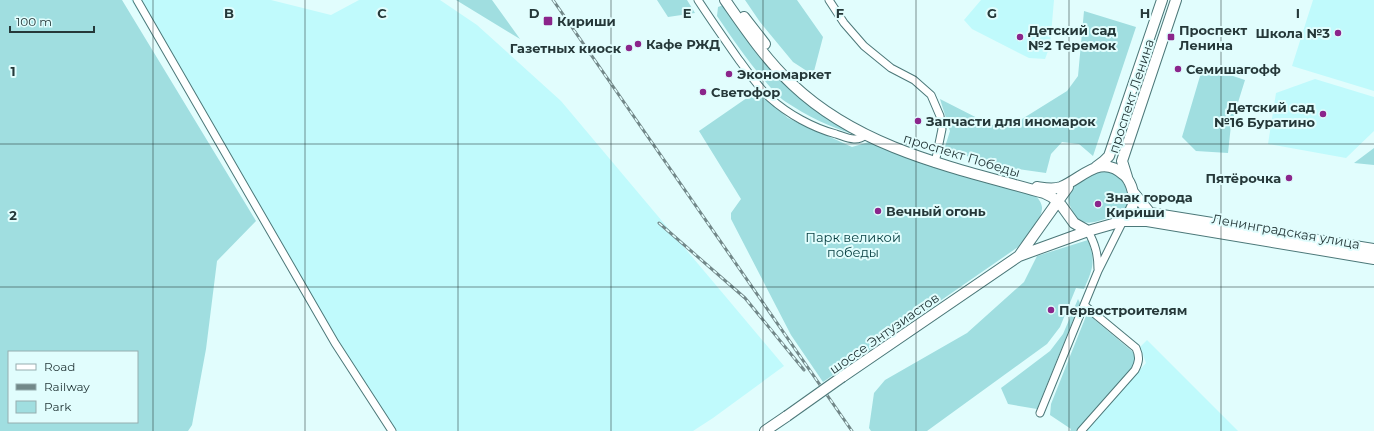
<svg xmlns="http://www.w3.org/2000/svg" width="1374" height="431" viewBox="0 0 1374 431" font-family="Montserrat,sans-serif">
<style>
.built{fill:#c0fafc}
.green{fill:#a0dee0;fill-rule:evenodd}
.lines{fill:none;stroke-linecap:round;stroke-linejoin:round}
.street-casing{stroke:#4c7879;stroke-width:9}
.secondary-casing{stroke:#4c7879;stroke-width:12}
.street{stroke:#fff;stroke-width:7}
.secondary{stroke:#fff;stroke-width:10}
.rail-casing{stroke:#728889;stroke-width:3}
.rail{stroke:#e1fdfd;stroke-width:1.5;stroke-dasharray:4.5;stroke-linecap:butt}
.secondary-bridge-casing{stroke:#4c7879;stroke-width:12;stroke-linecap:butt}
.secondary-bridge{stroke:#fff;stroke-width:10}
.grid{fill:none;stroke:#253839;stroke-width:1;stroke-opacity:0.55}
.poi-dot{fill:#8b258b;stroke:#e1fdfd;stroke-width:1.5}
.labels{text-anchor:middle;stroke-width:4;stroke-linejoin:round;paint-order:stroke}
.poi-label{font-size:13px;font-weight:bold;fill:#253839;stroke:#e1fdfd;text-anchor:start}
.street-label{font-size:13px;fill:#253839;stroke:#e1fdfd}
.park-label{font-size:13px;fill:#053d3f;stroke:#e1fdfd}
.grid-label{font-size:13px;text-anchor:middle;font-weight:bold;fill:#253839;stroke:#e1fdfd;stroke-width:4;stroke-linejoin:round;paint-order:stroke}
</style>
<rect width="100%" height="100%" fill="#e1fdfd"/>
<!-- built -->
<path class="built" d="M131,0H271L331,15L359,0H440L477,25L561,101L784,366L713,418L693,431H394Z
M981,0H1054L1050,46L1045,59L1029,58L972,29L964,20Z
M1313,0H1374V91L1292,66Z
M1315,79L1374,97V131L1346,158L1268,144L1276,93Z
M1147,340L1238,431H1084L1146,363L1140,347Z"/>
<!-- green -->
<path class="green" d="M0,0H122L256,221L217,261L206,349L192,425L188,431H0ZM9,352H137V422H9Z
M456,0H492L520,39Z
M657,0H687L695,13L668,17Z
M745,0H797L823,37L813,75L793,62L760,22Z
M726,4L768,62L855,133L853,134C830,127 807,116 786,102C778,97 771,88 765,81C747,60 732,38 717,16L718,7Z
M1084,11L1136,27L1093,156L1079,144L1062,142L1051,154L1046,173L1011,168L944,150L950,131L940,99L991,125L1014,124L1067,91L1078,76Z
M1203,66L1245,80L1231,125L1228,153L1196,151L1182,137Z
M754,93L763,97L788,118L852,147L869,142L876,143L981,178L987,183L1033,193C1037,197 1041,201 1042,207C1043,219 1025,238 1018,247L823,382L791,335L731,219V213L741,199L699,131Z
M1374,148V165L1354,163Z
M1102,171C1107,172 1113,172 1117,175C1125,181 1132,200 1126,209C1122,216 1113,217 1105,219C1098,221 1091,224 1084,222C1077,220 1074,216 1072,210C1069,204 1067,199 1070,192C1073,185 1095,173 1102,171Z
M1088,240C1096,261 1093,269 1084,289L1076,288L1060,327L1047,344L927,431H871L869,428L874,393L885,380L967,333L1024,282L1037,256Z
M1078,299L1080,303L1037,409L1008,404L1001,388L1050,351L1063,334Z
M1089,315L1133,352C1136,359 1135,363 1132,370L1077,431H1070L1071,429L1050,415L1051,404L1086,316Z"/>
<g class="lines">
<defs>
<path id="street" d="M137,0L335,343L392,431
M698,0C711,20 725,40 739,60C749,73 758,87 770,98C788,114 813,128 836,134C846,137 857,143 865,135
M829,0L844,23L864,46L891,68L914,80L931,95L940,116L942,129L935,163
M1088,231C1095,244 1098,254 1098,269
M1040,413L1084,305
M1081,431L1135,370C1139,362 1140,357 1136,348L1084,305L1098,271L1123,221"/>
<path id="secondary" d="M725,0C746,30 766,60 793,85C862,150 956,168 1044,193L1052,197L1061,205L1074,223L1088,231L1123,221H1147L1374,259
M744,17L765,44
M1096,167L1104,161L1109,156L1162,0
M1127,177L1122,161L1176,0
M1037,187C1044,188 1053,190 1061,187C1083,178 1100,153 1124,175C1130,180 1134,192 1134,200C1133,208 1128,215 1123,221
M1133,192L1150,213L1374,249
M1019,256L1068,187
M842,377L1019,256L1088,231
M765,431L787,416"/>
</defs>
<!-- street casing -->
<use href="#street" class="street-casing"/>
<!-- secondary casing -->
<use href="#secondary" class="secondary-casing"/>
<!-- street -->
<use href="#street" class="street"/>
<!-- secondary -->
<use href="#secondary" class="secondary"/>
<defs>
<path id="rail" d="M553,0L852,431
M659,223L745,298L804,370"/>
</defs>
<!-- rail casing -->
<use href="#rail" class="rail-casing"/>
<!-- rail -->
<use href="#rail" class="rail"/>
<defs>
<path id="secondary-bridge" d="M787,416L842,377"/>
</defs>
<!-- secondary-bridge casing -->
<use href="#secondary-bridge" class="secondary-bridge-casing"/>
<!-- secondary-bridge -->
<use href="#secondary-bridge" class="secondary-bridge"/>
</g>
<!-- grid -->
<path class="grid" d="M153,0V431M305,0V431M458,0V431M611,0V431M763,0V431M916,0V431M1069,0V431M1221,0V431M0,144H1374M0,287H1374"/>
<!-- markers -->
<g class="poi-dot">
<rect x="543" y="16" width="10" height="10" rx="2"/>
<circle cx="1338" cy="33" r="4"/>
<circle cx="1020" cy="37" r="4"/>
<rect x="1167" y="33" width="8" height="8" rx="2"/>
<circle cx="638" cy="44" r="4"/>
<circle cx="629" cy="48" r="4"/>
<circle cx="1178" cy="69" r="4"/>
<circle cx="729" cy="74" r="4"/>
<circle cx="703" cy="92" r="4"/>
<circle cx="1323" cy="114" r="4"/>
<circle cx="918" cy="121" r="4"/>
<circle cx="1289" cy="178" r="4"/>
<circle cx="1098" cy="204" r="4"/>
<circle cx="878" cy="211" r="4"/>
<circle cx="1051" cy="310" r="4"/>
</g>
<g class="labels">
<!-- poi labels -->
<g class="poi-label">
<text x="557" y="26">Кириши</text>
<text x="1028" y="35">Детский сад<tspan x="1028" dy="15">№2 Теремок</tspan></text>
<text x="1179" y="35">Проспект<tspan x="1179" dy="15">Ленина</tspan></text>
<text x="1330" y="38" text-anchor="end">Школа №3</text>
<text x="646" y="49">Кафе РЖД</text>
<text x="621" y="53" text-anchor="end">Газетных киоск</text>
<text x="1186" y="74">Семишагофф</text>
<text x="737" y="79">Экономаркет</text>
<text x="711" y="97">Светофор</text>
<text x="1315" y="112" text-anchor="end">Детский сад<tspan x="1315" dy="15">№16 Буратино</tspan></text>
<text x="926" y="126">Запчасти для иномарок</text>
<text x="1281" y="183" text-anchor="end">Пятёрочка</text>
<text x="1106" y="202">Знак города<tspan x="1106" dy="15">Кириши</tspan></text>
<text x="886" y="216">Вечный огонь</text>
<text x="1059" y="315">Первостроителям</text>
</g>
<!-- street labels -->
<g class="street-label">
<text transform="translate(1131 96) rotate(-72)" y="5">проспект Ленина</text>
<text transform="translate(962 155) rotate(17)" y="5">проспект Победы</text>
<text transform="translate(1286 231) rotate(10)" y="5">Ленинградская улица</text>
<text transform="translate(884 333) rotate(-35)" y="5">шоссе Энтузиастов</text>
</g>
<!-- park labels -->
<g class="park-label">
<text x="853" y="242">Парк великой<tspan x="853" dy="15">победы</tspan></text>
</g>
</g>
<g class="grid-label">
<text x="229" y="18">B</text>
<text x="382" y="18">C</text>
<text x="534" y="18">D</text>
<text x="687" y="18">E</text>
<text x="840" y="18">F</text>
<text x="992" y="18">G</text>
<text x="1145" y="18">H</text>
<text x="1298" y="18">I</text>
<text x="13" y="76">1</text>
<text x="13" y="220">2</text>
</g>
<!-- legend -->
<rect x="8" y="351" width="130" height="72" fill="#e1fdfd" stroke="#96aeaf"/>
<rect x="16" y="364" width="20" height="6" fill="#ffffff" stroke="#96aeaf"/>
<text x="44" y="371" font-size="12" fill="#253839">Road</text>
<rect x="16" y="384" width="20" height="6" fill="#728889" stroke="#96aeaf"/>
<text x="44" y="391" font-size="12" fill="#253839">Railway</text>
<rect x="16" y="401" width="20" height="12" fill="#a0dee0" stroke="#96aeaf"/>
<text x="44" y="411" font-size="12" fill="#253839">Park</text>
<!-- scale -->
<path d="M10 26v6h84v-6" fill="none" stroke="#253839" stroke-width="2"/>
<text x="16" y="26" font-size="12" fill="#253839" stroke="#e1fdfd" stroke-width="3" paint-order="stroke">100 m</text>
</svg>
